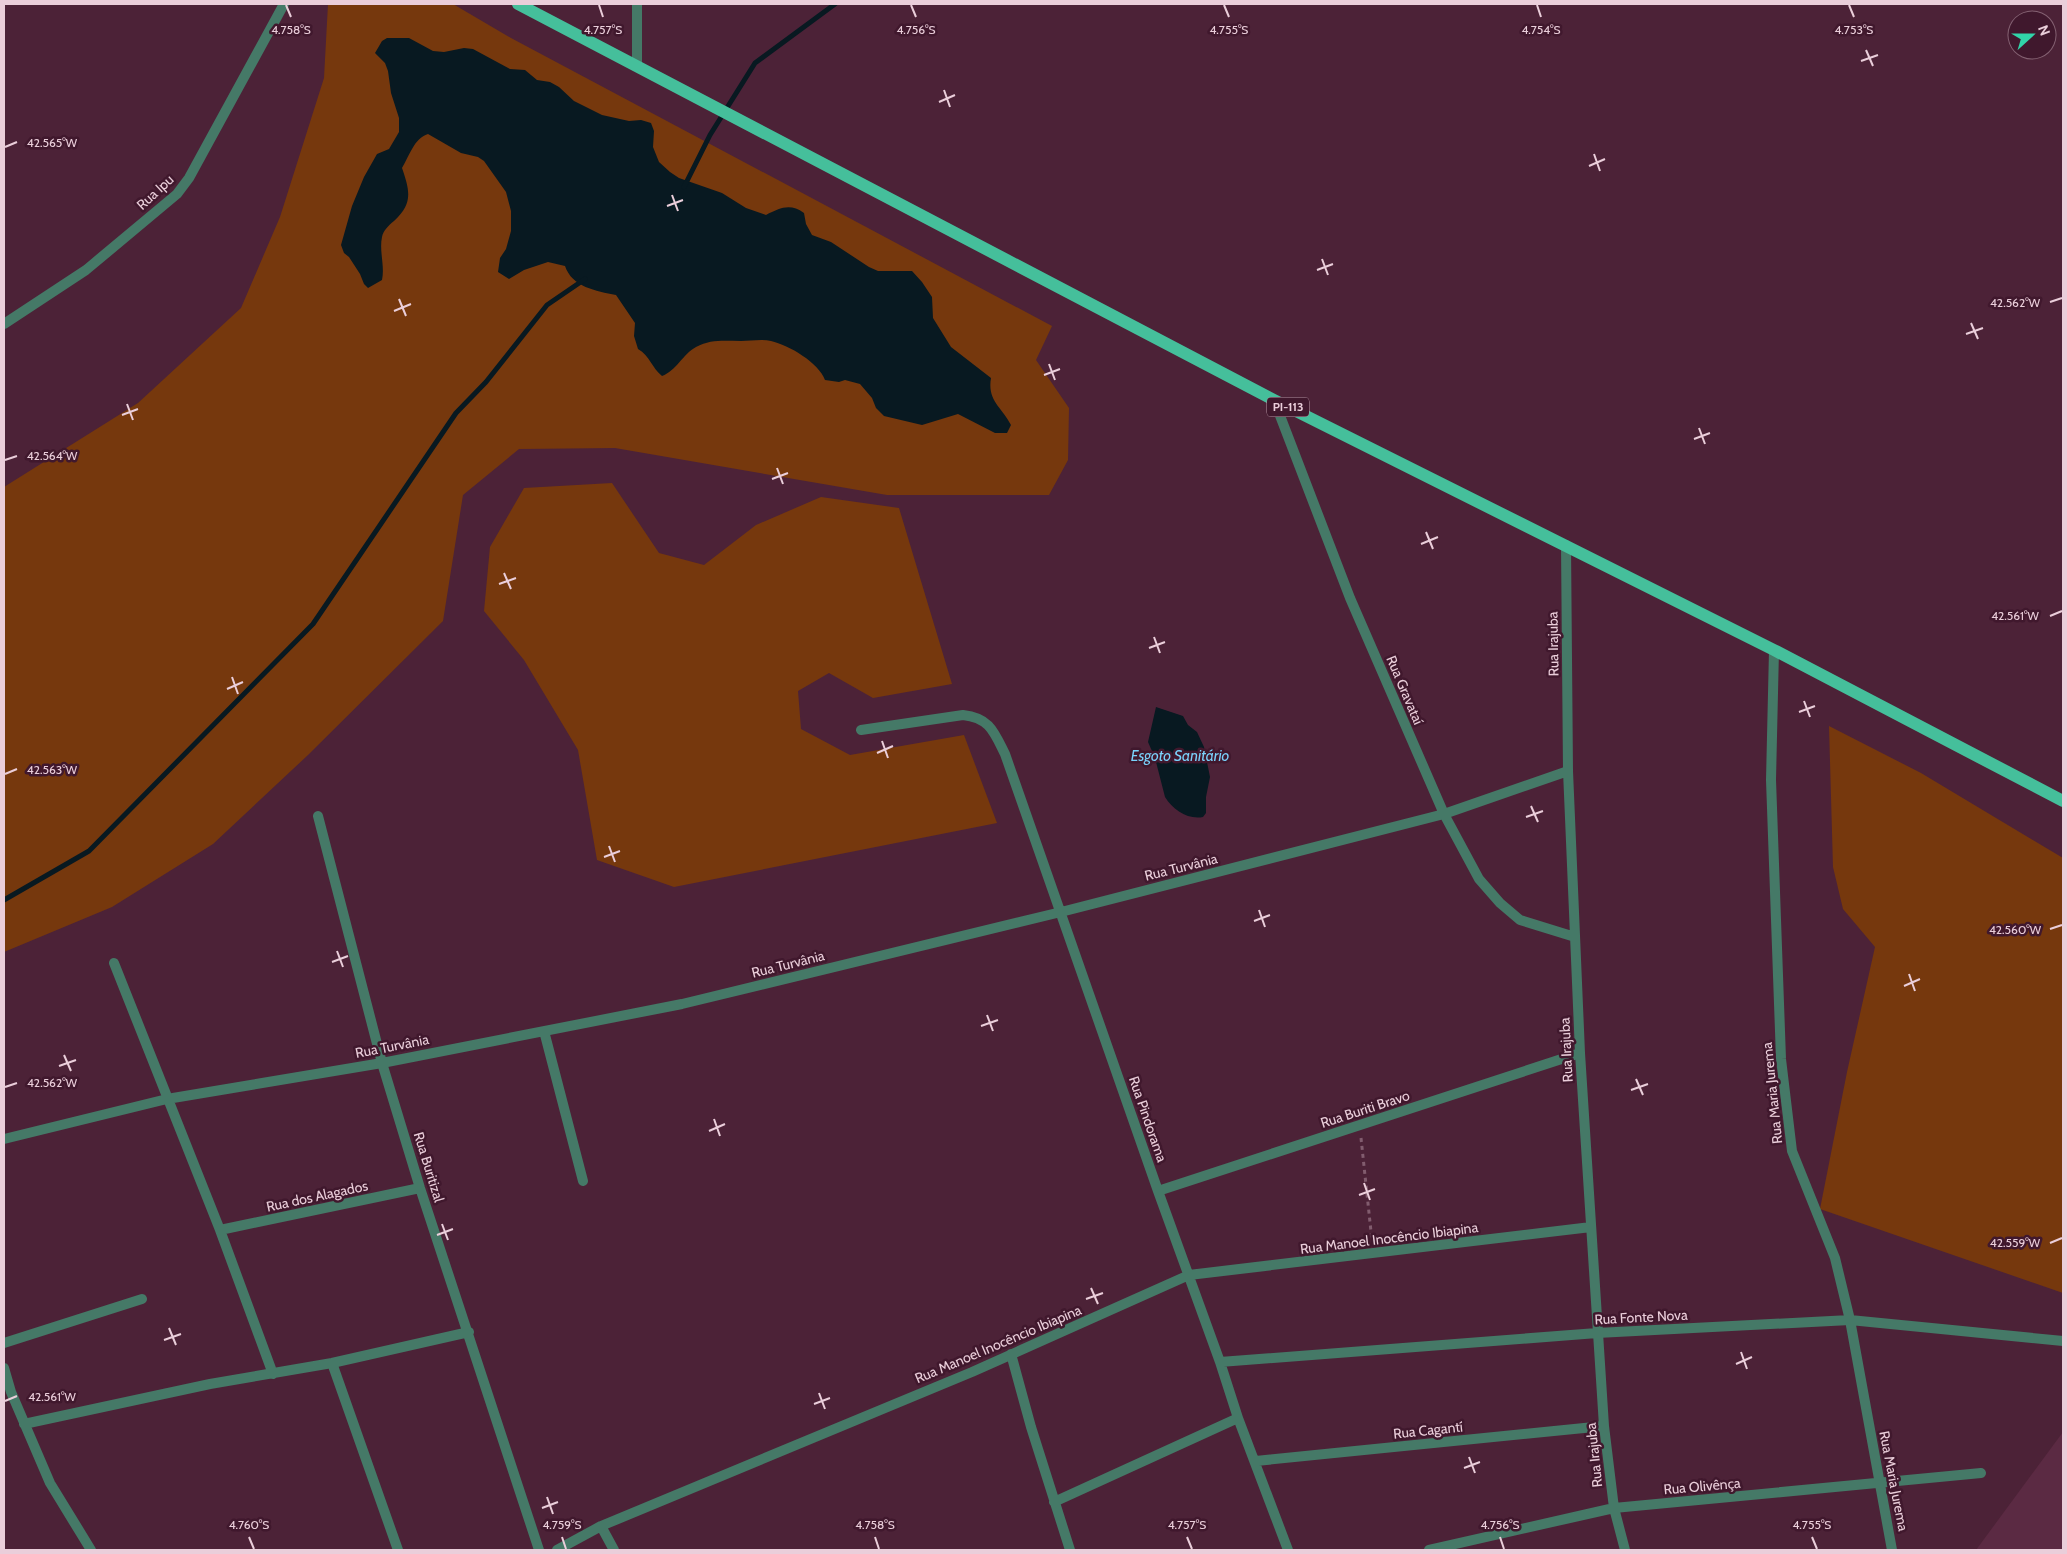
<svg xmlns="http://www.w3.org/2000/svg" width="2067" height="1554" viewBox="0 0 2067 1554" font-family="Cabin,sans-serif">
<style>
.built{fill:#5b2a43}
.green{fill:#76380d}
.water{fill:#081921}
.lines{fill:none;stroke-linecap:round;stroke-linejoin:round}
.stream{stroke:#081921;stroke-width:5}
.path{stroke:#815c6e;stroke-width:3;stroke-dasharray:4 4;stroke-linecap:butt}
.street{stroke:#457967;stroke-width:10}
.primary{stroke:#45bf9b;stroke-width:12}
.ticks{fill:none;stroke:#eaceda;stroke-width:2}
.labels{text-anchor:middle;stroke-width:5;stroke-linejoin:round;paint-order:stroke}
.shield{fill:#40182d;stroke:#b797a6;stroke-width:1}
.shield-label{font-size:12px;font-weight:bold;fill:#eaceda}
.street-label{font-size:14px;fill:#eaceda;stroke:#40182d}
.water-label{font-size:15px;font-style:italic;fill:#7ad2fb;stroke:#40182d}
.ticks-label{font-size:12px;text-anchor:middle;fill:#eaceda;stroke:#40182d;stroke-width:5;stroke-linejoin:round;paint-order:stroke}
</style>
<rect width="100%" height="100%" fill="#4c2237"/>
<!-- built -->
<path class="built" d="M2063,1432V1550H1976Z"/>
<!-- green -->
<path class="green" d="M328,4H453L511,38L1052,326L1036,360L1069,408L1068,460L1049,495H887L615,448L519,449L463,495L443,621L308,755L213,844L112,907L4,952V487L138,403L241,308L280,217L324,78Z
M612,483L659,553L704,565L756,525L821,497L899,508L952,684L873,698L829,673L798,691L801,729L850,755L964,735L997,823L674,887L597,860L578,750L524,660L484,611L490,547L524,488Z
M1829,726L1921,773L2063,858V1293L1820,1209L1847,1072L1875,947L1843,909L1833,867Z"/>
<!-- water -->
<path class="water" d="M387,38H409L433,51L444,52L464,48L473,49L510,69L525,70L537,80L550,82L559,87L574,101L602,115L629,121L641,120L651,123L654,131L653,147L659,162L670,172L679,178L722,193L746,208L766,215C780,208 790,203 804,213L806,224L812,235L831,242L869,267L878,271H912L922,282L932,297L933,318L951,347L991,378C987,401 1002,407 1011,425L1007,433H995L958,414L922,425L884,416L876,408L872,398L860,384L845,380L839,382L825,380C819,363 789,345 771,341C762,339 750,341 741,341C724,341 711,339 696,347C683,354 676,371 662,376C652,368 650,356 638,349L634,336L635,323L616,295C596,291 572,287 565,266L548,262L524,270L509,279L498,272L500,258L506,249L511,231V211L506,192L484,161L478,157L461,153L428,134C414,138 409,157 402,168C410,191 413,204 394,221C389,225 383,231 382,237C379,251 385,266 382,280L368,288L364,284L360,274L349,257L344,253L341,245L352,206L364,177L377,154L389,149L399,132V118L391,93L388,71L385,63L375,53L382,41Z
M1156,707L1183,716L1188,725L1197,732L1204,747L1210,777L1206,797V813L1203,817C1188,820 1173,810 1165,797L1155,758L1148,742Z"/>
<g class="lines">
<!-- stream -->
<path class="stream" d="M684,187L710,135L755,63L835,4
M4,900L89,851L313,624L456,413L486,382L547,305L585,279"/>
<!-- path -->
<path class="path" d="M1361,1138L1372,1241"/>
<!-- street -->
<path class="street" d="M637,4V66
M4,324L86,270L177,194L189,178L284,4
M1274,400L1350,598L1444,814L1479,879L1500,903L1520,920L1575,937
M1566,545L1568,771L1580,1053L1604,1426L1614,1508L1625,1550
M1774,650L1771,780L1781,1059L1792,1151L1835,1258L1850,1320L1892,1550
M861,730L963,715C990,718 994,732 1005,754L1158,1191L1220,1362L1238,1418L1288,1550
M318,816L382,1063L420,1188L539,1550
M114,963L220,1230L273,1374
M544,1031L583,1181
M4,1139L167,1099L382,1063L682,1004L1061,912L1444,814L1568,771
M1158,1191L1580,1053
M220,1230L420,1188
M4,1343L142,1299
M1011,1354L1031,1427L1070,1550
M1220,1362L1597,1333L1850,1320L2063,1341
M332,1363L398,1550
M4,1368L11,1392L50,1483L91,1550
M24,1424L210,1384L332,1363L469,1332
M1256,1461L1604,1426
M1054,1502L1238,1418
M601,1526L614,1550
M557,1550L601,1526L972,1372L1189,1275L1591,1227
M1429,1550L1614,1508L1981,1473"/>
<!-- primary -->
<path class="primary" d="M518,4L1274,400L1774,650L2063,801"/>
</g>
<!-- ticks -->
<path class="ticks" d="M286,5L291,17M599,5L603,17M911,5L916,17M1224,5L1229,17M1537,5L1541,17M1849,5L1854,17M1866,50L1873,66M1861,61L1878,55M944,90L950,107M939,102L955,95M5,147L17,142M1594,154L1600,171M1589,166L1605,159M672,195L678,211M667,206L683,200M1322,259L1328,275M1317,270L1333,264M399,299L406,316M2050,302L2062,298M394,311L411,304M1971,323L1978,339M1966,334L1983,328M1049,364L1055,380M1044,375L1060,369M127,404L133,420M122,415L138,409M1699,428L1705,444M1694,439L1710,433M5,460L17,456M777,468L783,484M772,479L788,473M1426,532L1433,549M1421,544L1438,537M504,573L511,589M499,584L516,578M2050,616L2062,611M1154,637L1160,653M1149,648L1165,642M232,677L238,694M227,689L243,682M1804,701L1810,717M1799,712L1815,706M882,741L888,758M877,753L893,746M5,774L17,769M1531,806L1538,822M1526,817L1543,811M609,846L615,862M604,857L620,851M1259,910L1265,927M1254,921L1270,915M2050,929L2062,925M337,951L343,967M332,962L348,956M1909,974L1915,991M1904,986L1920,979M987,1015L993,1031M981,1026L998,1020M64,1055L71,1071M59,1066L76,1060M1636,1079L1643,1095M5,1087L17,1083M1631,1090L1648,1084M714,1119L720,1136M709,1131L725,1124M1364,1183L1370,1200M1359,1195L1375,1189M442,1224L448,1240M437,1235L453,1229M2050,1243L2062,1238M1091,1288L1098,1304M1086,1299L1103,1293M169,1328L176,1345M164,1340L181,1334M1741,1352L1747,1369M1736,1364L1752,1357M819,1393L825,1409M5,1401L17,1396M814,1404L830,1398M1469,1457L1475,1473M1464,1468L1480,1462M547,1497L553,1514M542,1508L558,1502M249,1537L254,1549M562,1537L566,1549M875,1537L879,1549M1187,1537L1192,1549M1500,1537L1504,1549M1812,1537L1817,1549"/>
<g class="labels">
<!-- shield labels -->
<rect class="shield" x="1267" y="397.5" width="42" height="19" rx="4"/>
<g class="shield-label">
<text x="1288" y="411">PI-113</text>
</g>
<!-- street labels -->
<g class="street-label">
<text transform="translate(155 192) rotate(-43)" y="5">Rua Ipu</text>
<text transform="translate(1553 644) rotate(-91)" y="5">Rua Irajuba</text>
<text transform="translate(1405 690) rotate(67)" y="5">Rua Gravataí</text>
<text transform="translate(1181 867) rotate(-14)" y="5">Rua Turvânia</text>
<text transform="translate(788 964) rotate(-14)" y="5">Rua Turvânia</text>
<text transform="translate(392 1046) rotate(-11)" y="5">Rua Turvânia</text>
<text transform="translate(1566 1050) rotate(-93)" y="5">Rua Irajuba</text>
<text transform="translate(1772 1093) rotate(-96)" y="5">Rua Maria Jurema</text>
<text transform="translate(1365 1109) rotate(-18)" y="5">Rua Buriti Bravo</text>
<text transform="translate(1148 1119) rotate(71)" y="5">Rua Pindorama</text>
<text transform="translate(429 1167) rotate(73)" y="5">Rua Buritizal</text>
<text transform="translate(317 1196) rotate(-12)" y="5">Rua dos Alagados</text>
<text transform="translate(1389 1238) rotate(-7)" y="5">Rua Manoel Inocêncio Ibiapina</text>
<text transform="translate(1641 1317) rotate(-3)" y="5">Rua Fonte Nova</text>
<text transform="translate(998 1344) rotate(-23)" y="5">Rua Manoel Inocêncio Ibiapina</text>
<text transform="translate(1428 1430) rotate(-6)" y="5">Rua Cagantí</text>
<text transform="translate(1594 1455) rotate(-96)" y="5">Rua Irajuba</text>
<text transform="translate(1894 1481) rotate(79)" y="5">Rua Maria Jurema</text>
<text transform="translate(1702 1486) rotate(-5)" y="5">Rua Olivênça</text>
</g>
<!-- water labels -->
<g class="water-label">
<text x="1180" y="761">Esgoto Sanitário</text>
</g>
</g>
<g class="ticks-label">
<text x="291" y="34">4.758°S</text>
<text x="916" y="34">4.756°S</text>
<text x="1229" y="34">4.755°S</text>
<text x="1541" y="34">4.754°S</text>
<text x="603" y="34">4.757°S</text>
<text x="1854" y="34">4.753°S</text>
<text x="52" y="147">42.565°W</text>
<text x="2015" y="307">42.562°W</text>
<text x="52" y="460">42.564°W</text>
<text x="2015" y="620">42.561°W</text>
<text x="52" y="774">42.563°W</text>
<text x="2015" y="934">42.560°W</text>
<text x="52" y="1087">42.562°W</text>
<text x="2015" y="1247">42.559°W</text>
<text x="52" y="1401">42.561°W</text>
<text x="249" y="1529">4.760°S</text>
<text x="562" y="1529">4.759°S</text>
<text x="875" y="1529">4.758°S</text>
<text x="1187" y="1529">4.757°S</text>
<text x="1500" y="1529">4.756°S</text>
<text x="1812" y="1529">4.755°S</text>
</g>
<!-- border -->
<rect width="2067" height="1554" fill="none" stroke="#eaceda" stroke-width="10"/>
<!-- north arrow -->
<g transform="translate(2032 35) rotate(69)"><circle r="24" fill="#40182d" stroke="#846172"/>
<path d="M0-4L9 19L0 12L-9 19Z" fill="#31d4a9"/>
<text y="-8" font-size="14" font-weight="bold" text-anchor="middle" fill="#eaceda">N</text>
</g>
</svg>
